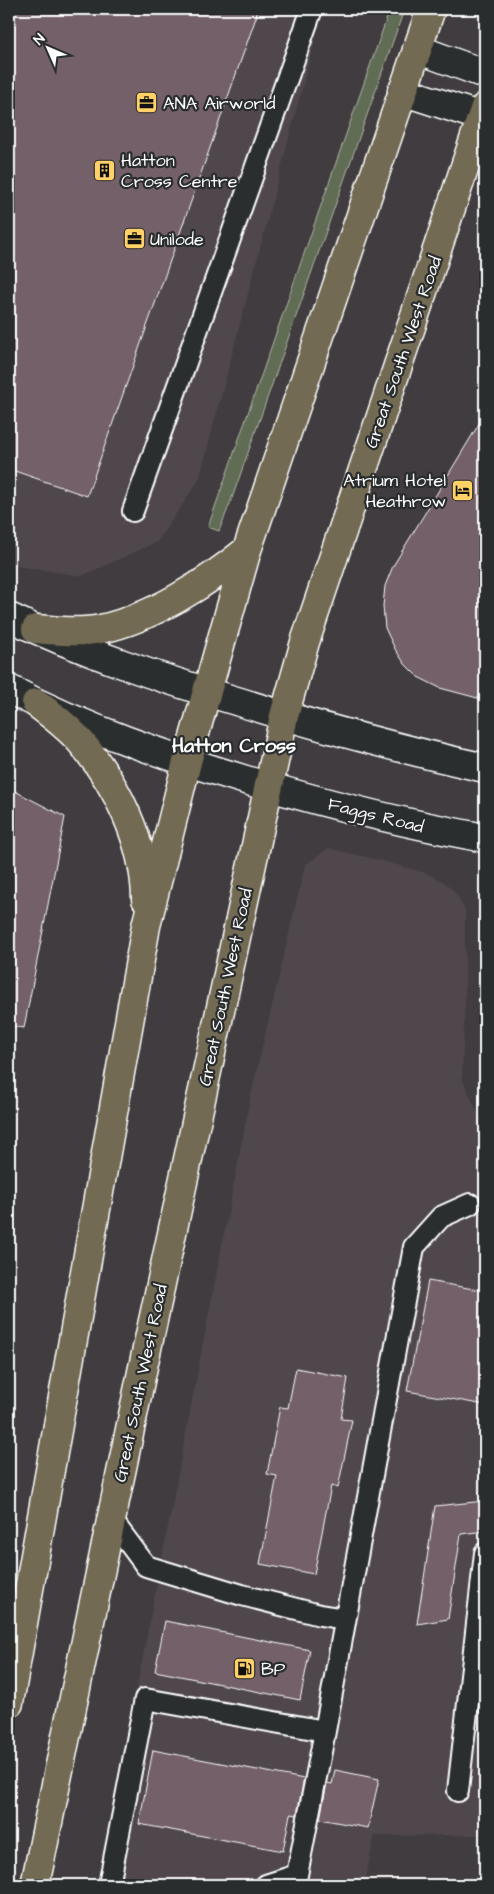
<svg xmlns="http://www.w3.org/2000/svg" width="494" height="1894" viewBox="0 0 494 1894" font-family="'Architects Daughter',sans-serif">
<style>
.built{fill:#4f474b}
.green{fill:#606c53;stroke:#b0b6a9}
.building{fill:#736067;stroke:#fff}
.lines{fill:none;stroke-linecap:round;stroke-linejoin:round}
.service-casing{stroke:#fff;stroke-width:24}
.tertiary-casing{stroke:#fff;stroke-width:31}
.trunk-casing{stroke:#fff;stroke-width:31}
.service{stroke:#2a2d2e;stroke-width:20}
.tertiary{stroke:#2a2d2e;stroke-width:28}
.trunk{stroke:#736b52;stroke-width:28}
.labels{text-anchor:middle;stroke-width:4.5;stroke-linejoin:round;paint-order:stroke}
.poi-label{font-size:18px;fill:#fff;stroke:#2a2d2e;text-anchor:start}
.street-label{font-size:18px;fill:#fff;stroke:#2a2d2e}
.quarter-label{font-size:20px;font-weight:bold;fill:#fff;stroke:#2a2d2e}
</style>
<rect width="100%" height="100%" fill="#403c3f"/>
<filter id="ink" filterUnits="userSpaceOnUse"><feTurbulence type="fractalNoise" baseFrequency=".02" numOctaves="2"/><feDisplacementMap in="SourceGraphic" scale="10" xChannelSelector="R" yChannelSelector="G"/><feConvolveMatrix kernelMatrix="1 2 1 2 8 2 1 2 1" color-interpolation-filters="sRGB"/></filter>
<g filter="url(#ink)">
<!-- built -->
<path class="built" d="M9,9H323L199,480L157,542L82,576L9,565Z
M328,848L383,861L426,873L446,883L457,895L465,911V1000L462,1078L485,1129V1835L374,1836L365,1885H99L250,1099L305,865Z"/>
<!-- green -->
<path class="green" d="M390,9L404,10L231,501L219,531L208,527Z"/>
<!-- building -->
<path class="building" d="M9,9H259L87,496L9,469Z
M485,414V700L440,688L418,677L405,664L395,649L385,628L383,606L385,586L393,566Z
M9,788L65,817L24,1028L9,1026Z
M428,1281L485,1291V1405L407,1391Z
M296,1368L348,1378L341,1419L352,1420L338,1488L331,1486L314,1574L260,1564L277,1476L267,1474L280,1407L288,1408Z
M485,1501V1531L461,1534L448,1619L417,1624L435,1506Z
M165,1621L310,1650L300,1700L155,1671Z
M153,1750L304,1779L297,1815L290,1814L283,1851L139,1824Z
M335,1770L379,1779L368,1828L320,1819L327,1783L332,1784Z"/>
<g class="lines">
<defs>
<path id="service" d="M133,511L312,9
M111,1519L146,1566L242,1595L320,1615L345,1619
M458,1791L485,1553
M109,1885L145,1699L325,1731L414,1247L441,1217L470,1204
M266,1885L297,1875L325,1731"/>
<path id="tertiary" d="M417,49L485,74
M402,91L485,118
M9,617C84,653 163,679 243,703C323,728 404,750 485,768
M9,689C85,729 167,756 249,781C327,804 405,824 485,838"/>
<path id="trunk" d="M36,629C58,631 80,633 101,629C152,618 207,583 247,550
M36,703C52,715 68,727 80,741C117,784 145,842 146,899
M9,1703L146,926L187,762L247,550L431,9
M35,1885L143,1367L284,716L305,642L485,107"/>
</defs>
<!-- service casing -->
<use href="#service" class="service-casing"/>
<!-- tertiary casing -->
<use href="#tertiary" class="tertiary-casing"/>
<!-- trunk casing -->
<use href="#trunk" class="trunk-casing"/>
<!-- service -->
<use href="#service" class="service"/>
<!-- tertiary -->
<use href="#tertiary" class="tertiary"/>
<!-- trunk -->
<use href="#trunk" class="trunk"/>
</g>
</g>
<!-- icons -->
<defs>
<symbol id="office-square" viewBox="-11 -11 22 22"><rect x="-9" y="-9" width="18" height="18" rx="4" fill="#ffd166" stroke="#2a2d2e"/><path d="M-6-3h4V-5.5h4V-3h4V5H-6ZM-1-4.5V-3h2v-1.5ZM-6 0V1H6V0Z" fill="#111"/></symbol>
<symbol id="building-square" viewBox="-11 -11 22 22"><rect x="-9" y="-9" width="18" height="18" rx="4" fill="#ffd166" stroke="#2a2d2e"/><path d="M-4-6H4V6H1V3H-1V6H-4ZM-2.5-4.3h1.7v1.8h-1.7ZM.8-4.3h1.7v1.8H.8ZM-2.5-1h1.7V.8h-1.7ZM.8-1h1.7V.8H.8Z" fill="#111"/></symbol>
<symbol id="hotel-square" viewBox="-11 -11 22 22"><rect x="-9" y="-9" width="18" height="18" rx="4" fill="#ffd166" stroke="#2a2d2e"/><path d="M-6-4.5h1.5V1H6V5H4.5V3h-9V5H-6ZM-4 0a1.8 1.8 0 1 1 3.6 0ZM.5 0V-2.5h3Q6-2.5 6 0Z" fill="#111"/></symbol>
<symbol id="fuel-square" viewBox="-11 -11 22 22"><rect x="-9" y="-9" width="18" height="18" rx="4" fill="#ffd166" stroke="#2a2d2e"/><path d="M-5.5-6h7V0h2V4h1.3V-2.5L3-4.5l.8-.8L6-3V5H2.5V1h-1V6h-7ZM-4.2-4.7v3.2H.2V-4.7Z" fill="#111"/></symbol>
</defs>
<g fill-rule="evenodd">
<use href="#office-square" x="134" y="90" width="25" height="25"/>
<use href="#building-square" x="92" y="158" width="25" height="25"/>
<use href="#office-square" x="122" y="226" width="25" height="25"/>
<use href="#hotel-square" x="450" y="478" width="25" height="25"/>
<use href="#fuel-square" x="232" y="1656" width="25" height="25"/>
</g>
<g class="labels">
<!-- poi labels -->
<g class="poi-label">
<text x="163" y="109">ANA Airworld</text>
<text x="121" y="166">Hatton<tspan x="121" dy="21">Cross Centre</tspan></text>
<text x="150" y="245">Unilode</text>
<text x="446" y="486" text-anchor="end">Atrium Hotel<tspan x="446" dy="21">Heathrow</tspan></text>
<text x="261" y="1675">BP</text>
</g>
<!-- street labels -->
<g class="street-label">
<text transform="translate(403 352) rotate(-71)" y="6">Great South West Road</text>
<text transform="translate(376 815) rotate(14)" y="6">Faggs Road</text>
<text transform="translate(225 987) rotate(-78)" y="6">Great South West Road</text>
<text transform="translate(140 1383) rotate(-78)" y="6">Great South West Road</text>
</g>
<!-- quarter labels -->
<g class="quarter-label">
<text x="234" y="752">Hatton Cross</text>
</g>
</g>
<!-- margin -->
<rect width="494" height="1894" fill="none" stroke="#2a2d2e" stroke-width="30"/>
<rect x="15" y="15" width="464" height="1864" fill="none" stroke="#fff" stroke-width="2" filter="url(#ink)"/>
<!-- north arrow -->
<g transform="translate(48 48) rotate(315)" stroke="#2a2d2e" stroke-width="4" paint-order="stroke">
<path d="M0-4L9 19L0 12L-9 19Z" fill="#ffffff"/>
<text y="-8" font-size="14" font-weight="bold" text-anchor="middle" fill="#ffffff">N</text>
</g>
</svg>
